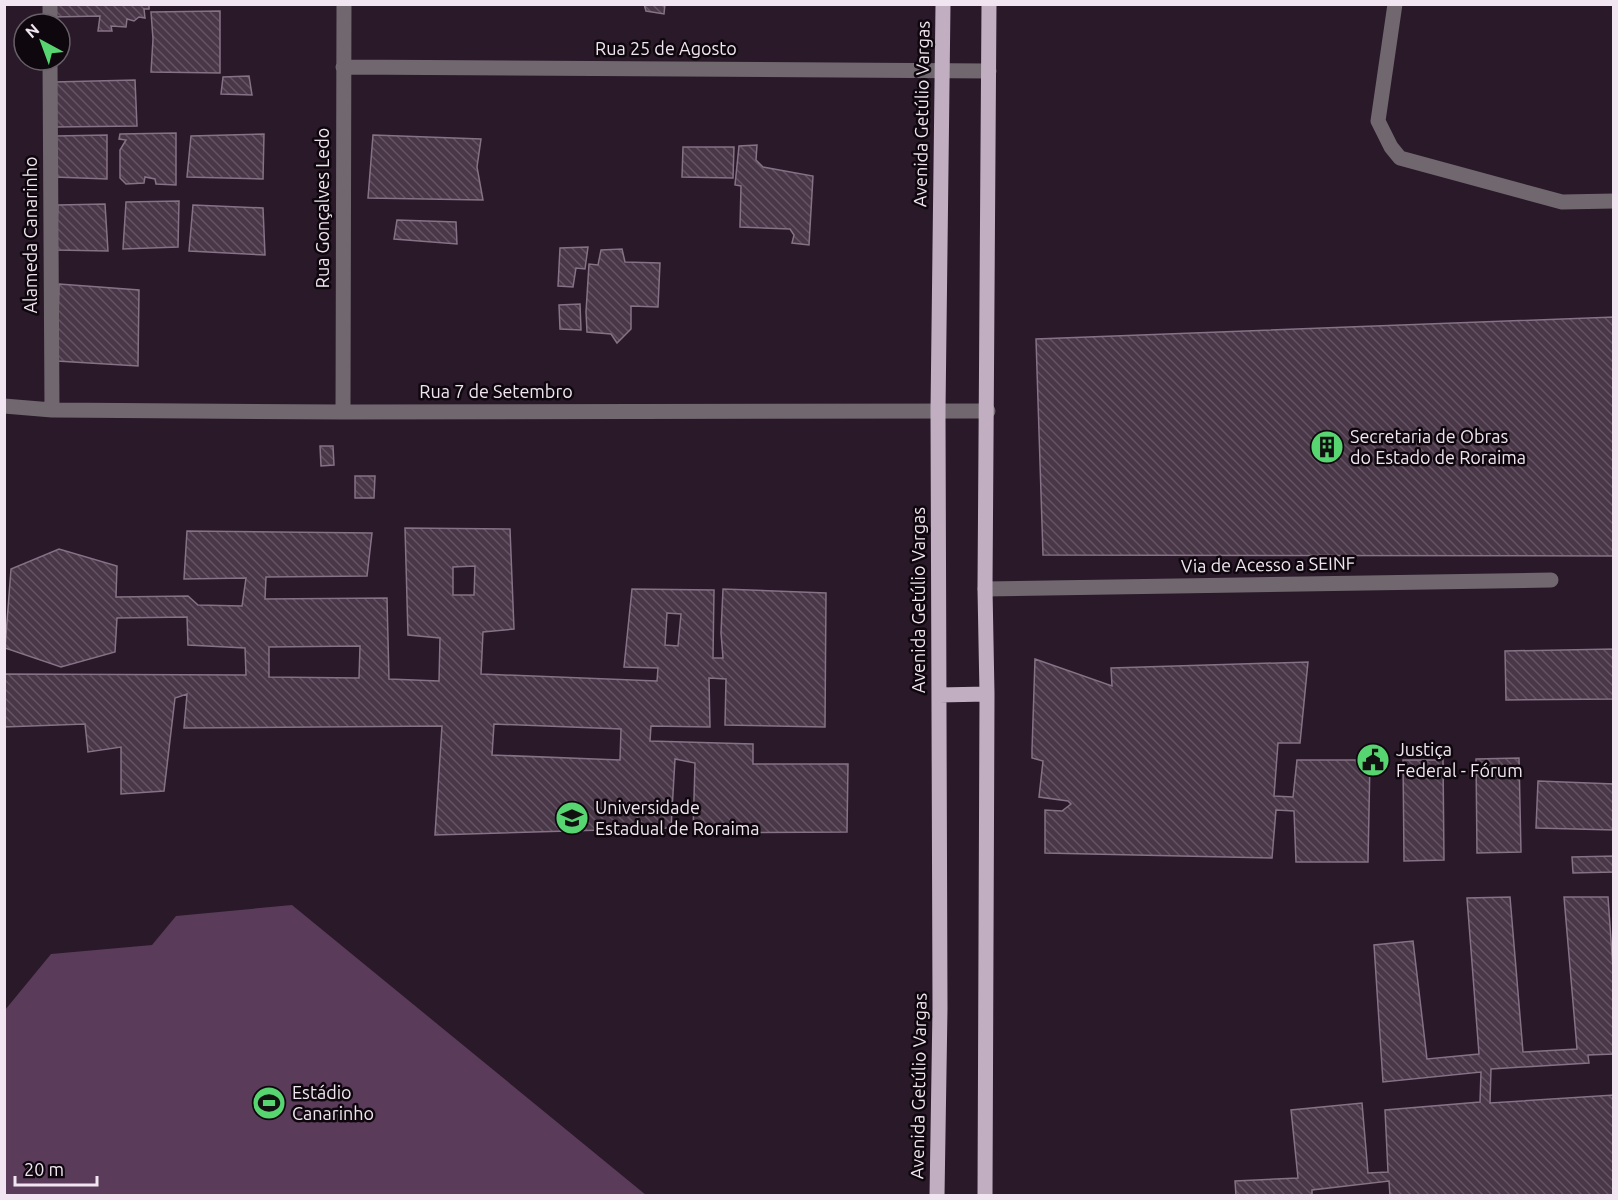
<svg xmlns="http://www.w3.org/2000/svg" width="1618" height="1200" viewBox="0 0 1618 1200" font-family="Ubuntu,sans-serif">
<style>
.garden{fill:#5a3b59}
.building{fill:url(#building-back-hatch);stroke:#867285;stroke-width:1.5;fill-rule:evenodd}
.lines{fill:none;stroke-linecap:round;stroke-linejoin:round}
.minor{stroke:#70676f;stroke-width:15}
.major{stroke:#c1afc1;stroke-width:15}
.labels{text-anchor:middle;stroke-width:5;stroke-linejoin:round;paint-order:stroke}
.street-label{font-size:18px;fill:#f0e5f0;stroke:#0e070d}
.poi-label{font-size:18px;fill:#f0e5f0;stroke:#0e070d;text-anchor:start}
</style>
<defs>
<pattern id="building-back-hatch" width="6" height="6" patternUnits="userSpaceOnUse" patternTransform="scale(1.5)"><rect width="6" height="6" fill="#493748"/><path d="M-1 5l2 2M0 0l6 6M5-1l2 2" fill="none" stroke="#645463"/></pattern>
</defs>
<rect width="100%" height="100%" fill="#291929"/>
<!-- garden -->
<path class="garden" d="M292,905L646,1195H5V1010L51,954L152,945L176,916Z"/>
<!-- building -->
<path class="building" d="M55,4H149V9H144L145,18L139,17L134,21L127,19L126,27L111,26L112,31H98L100,16L54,17Z
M644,4H665L664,14L646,11Z
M220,11V73L151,72L153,39L151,12Z
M249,76L252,95L221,94L223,77Z
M135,80L137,126L56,127L54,82Z
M176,133V185L156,184L155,179L145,177L144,183L126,184L120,178V150L126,140L119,139L120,134Z
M264,134L263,179L187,177L191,136Z
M107,135V179L55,177L56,136Z
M373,135L481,139L477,167L483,200L368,198Z
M757,145L756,160L763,167L813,176L809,245L792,243L794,235L790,229L740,227L741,186L735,185L739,146Z
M683,147H734L733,178L682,177Z
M179,201L178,247L123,249L126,202Z
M105,204L108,251L56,250L58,205Z
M193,205L263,208L265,255L189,251Z
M397,220L456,222L457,244L394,239Z
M588,247L585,269L576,268L573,287L558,286L560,248Z
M622,249L625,262L660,263L658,307L631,306V329L617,343L611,334L587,332L586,312L589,264L598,265L601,250Z
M59,284L139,290L138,366L57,361Z
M580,304L581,330L560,329L559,305Z
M1614,317V556L1043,555L1036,339Z
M320,446H333L334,465L321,466Z
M355,476H375L374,498H355Z
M405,528L510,529L514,629L483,632L481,674L657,681L658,668L624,667L632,589L714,590L713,658H723L721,633L723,589L826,593L825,727L725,725L726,679L709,678L710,727L651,726L650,741L753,744V764H848L847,832L693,833L695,763L675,759L671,828L435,835L442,726L184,728L187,694L175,698L164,791L121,794V747L88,752L85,724L4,727V674L246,675L245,648L188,645L187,617L117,618L115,652L61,667L5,648L11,569L59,549L117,566L116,597L188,596L198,605L242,606L246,578L184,579L187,531L372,533L367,576L266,577L265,599L387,598L389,679L439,681L440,638L408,635ZM475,566L474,595H453V567ZM667,613L681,614L678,646L665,645ZM360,646L359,678L269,677V647ZM494,724L621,729L620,760L492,755Z
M1614,649V699L1506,700L1505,651Z
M1035,659L1112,686L1111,668L1308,662L1300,743H1278L1274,796L1293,797L1297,760H1370L1368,862H1296L1294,811L1276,810L1272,858L1045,853V810L1062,811L1071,804L1068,801L1039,797L1043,761L1032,758V750Z
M1519,758L1521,852L1477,853L1476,759Z
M1403,760H1443L1444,860L1404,861Z
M1538,781L1614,784V830L1536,828Z
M1614,856V872L1573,873L1572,857Z
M1510,897L1523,1052L1577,1049L1564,897H1608L1614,982V1054L1588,1055L1589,1063L1491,1069L1490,1103L1614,1095V1196H1390L1389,1181L1312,1190V1196H1236L1235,1181L1298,1178L1291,1110L1362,1103L1368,1173L1388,1172L1385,1110L1480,1102L1481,1072L1383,1082L1374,945L1413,941L1427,1059L1479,1054L1467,898Z"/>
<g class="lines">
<!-- minor -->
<path class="minor" d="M50,4V24
M1395,4L1378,121L1391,147L1400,158L1562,202L1614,201
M50,60L52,410
M343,67L989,71
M4,406L52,410L343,412L988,411
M343,412L344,4
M985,589L1551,580"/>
<!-- major -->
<path class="major" d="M939,695L987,694
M937,1196L940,1008L938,411L943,4
M985,1196L987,694L985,589L989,4"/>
</g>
<!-- icons -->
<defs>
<symbol id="building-disc" viewBox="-11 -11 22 22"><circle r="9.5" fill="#57d570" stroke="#0e070d"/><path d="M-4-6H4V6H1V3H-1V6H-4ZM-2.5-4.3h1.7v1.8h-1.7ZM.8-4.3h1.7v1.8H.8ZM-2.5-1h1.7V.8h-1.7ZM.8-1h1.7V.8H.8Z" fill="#111"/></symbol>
<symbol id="civic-disc" viewBox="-11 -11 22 22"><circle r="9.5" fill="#57d570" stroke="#0e070d"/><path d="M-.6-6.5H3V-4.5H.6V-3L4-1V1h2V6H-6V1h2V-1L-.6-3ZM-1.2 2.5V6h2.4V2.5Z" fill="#111"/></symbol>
<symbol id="university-disc" viewBox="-11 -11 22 22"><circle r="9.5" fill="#57d570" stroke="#0e070d"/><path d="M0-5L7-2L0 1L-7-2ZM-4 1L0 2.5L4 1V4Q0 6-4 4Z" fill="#111"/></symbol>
<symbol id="stadium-disc" viewBox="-11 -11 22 22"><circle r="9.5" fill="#57d570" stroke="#0e070d"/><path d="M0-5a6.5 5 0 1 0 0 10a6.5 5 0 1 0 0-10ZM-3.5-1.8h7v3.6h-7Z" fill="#111"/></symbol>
</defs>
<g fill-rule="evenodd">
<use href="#building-disc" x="1308" y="428" width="38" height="38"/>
<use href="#civic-disc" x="1354" y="741" width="38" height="38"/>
<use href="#university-disc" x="553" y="799" width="38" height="38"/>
<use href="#stadium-disc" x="250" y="1084" width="38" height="38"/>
</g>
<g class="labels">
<!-- street labels -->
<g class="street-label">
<text x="666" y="55">Rua 25 de Agosto</text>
<text transform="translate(922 114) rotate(-89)" y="6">Avenida Getúlio Vargas</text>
<text transform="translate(323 208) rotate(-90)" y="6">Rua Gonçalves Ledo</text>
<text transform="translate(31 235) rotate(-90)" y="6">Alameda Canarinho</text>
<text x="496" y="398">Rua 7 de Setembro</text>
<text transform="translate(1268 565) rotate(-1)" y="6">Via de Acesso a SEINF</text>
<text transform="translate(919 600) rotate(-90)" y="6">Avenida Getúlio Vargas</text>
<text transform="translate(919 1086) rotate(-89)" y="6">Avenida Getúlio Vargas</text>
</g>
<!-- poi labels -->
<g class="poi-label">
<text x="1350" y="443">Secretaria de Obras<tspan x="1350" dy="21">do Estado de Roraima</tspan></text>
<text x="1396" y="756">Justiça<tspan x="1396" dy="21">Federal - Fórum</tspan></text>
<text x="595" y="814">Universidade<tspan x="595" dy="21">Estadual de Roraima</tspan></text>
<text x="292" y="1099">Estádio<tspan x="292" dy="21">Canarinho</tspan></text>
</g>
</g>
<!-- border -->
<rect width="1618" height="1200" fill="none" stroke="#f0e5f0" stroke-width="12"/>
<!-- north arrow -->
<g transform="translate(42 42) rotate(319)"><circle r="28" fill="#0e070d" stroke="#686068" stroke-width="1.5"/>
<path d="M0-4.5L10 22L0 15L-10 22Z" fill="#57d570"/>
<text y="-9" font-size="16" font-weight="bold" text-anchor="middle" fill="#f0e5f0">N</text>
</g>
<!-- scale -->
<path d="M15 1176v9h82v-9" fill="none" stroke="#f0e5f0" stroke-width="3"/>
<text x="24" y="1176" font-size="18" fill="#f0e5f0" stroke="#0e070d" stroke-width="4.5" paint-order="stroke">20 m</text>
</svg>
